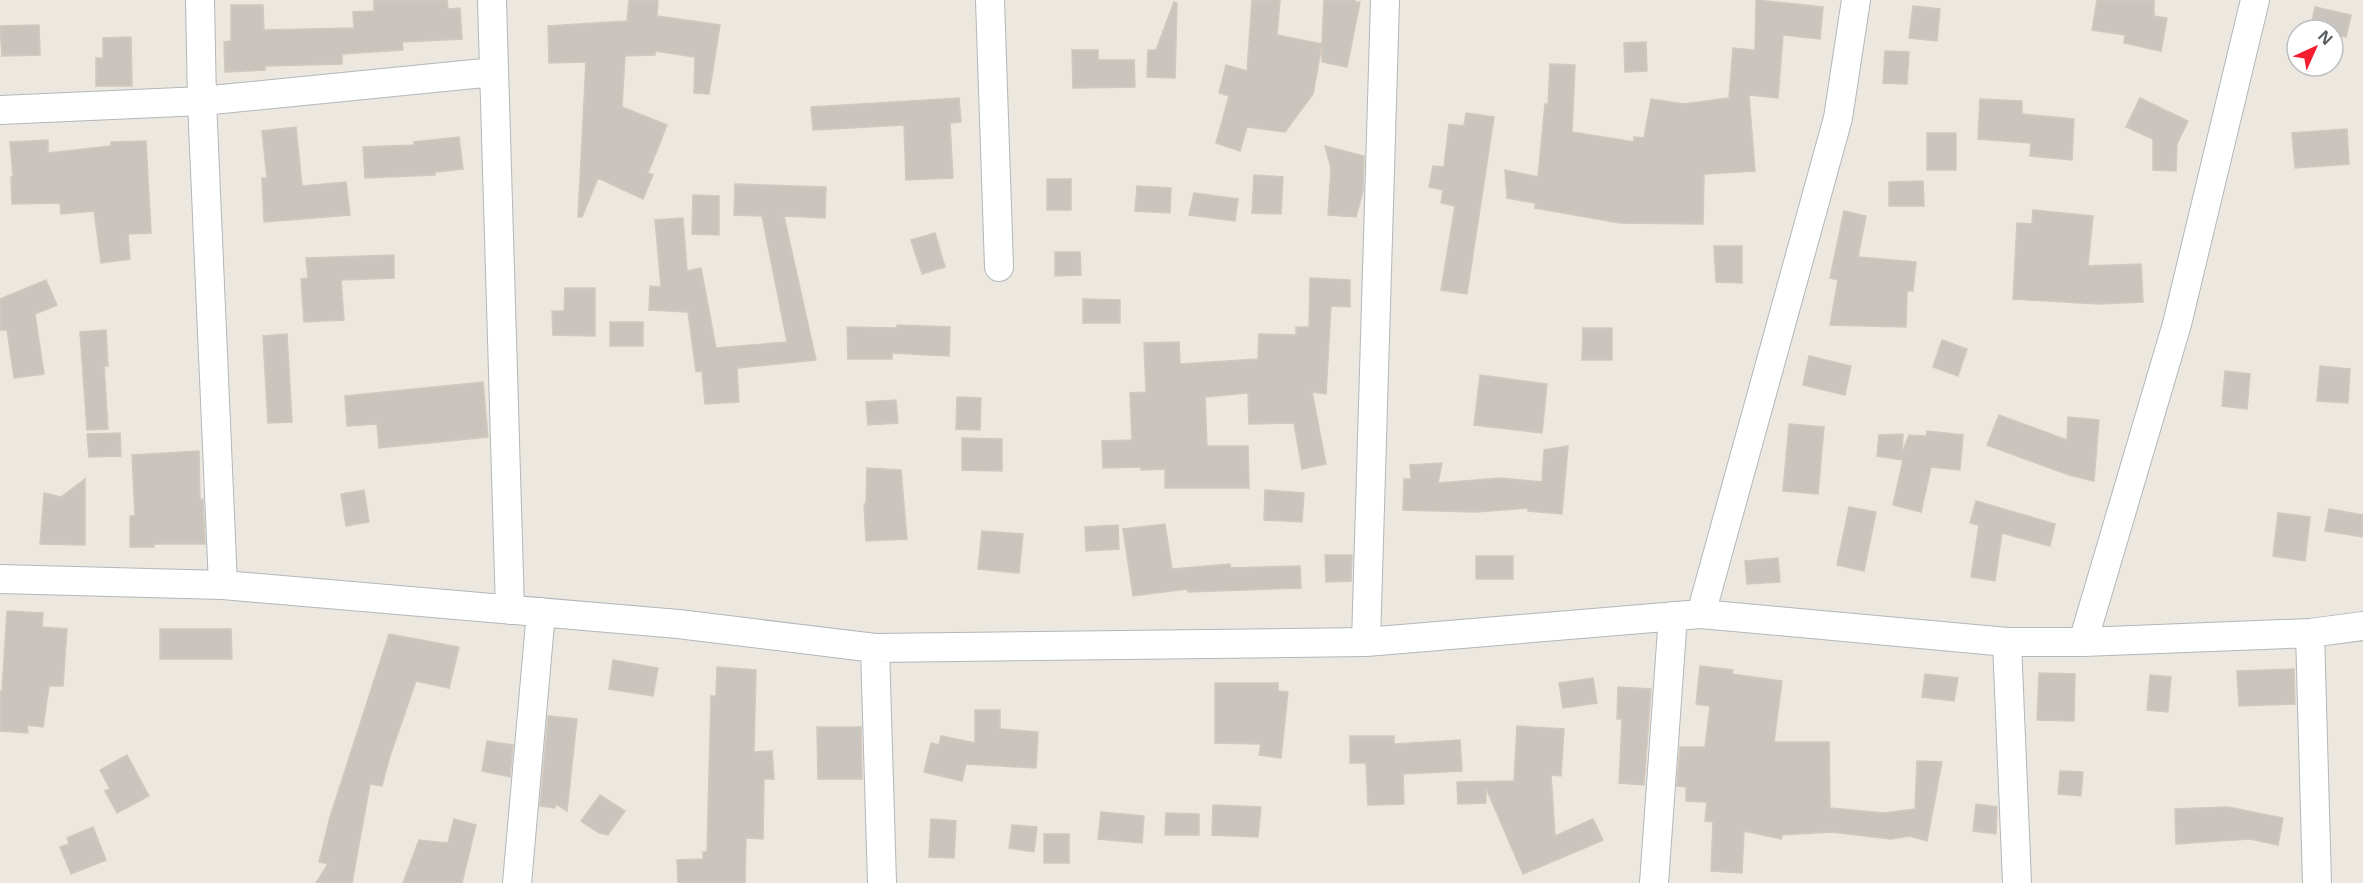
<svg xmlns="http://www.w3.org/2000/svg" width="2363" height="883" viewBox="0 0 2363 883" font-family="'Noto Sans',sans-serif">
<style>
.building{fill:#cac4be;stroke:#d2c8bd;stroke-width:1.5}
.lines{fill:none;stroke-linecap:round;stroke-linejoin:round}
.street-casing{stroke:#b2b7bb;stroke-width:30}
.street{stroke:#fff;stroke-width:28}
</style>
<rect width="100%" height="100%" fill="#ede8df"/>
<!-- building -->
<path class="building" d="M374,0H447L448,9L460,8L462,39L402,42L403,50L342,54V64L265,66V70L225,72L224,42L231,41V5H263L264,30L354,28L353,12L374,11Z
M629,0H658L657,16L720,25L709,94L694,93L695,57L655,51V55L625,56L622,107L667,125L648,173L653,175L643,199L598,178L582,217H578L586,62L549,63L548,26L627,21Z
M1252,0H1280L1277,35L1322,44L1324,0H1355V2H1360L1347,67L1322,62V45L1313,94L1285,132L1247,127L1240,151L1216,143L1229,96L1219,93L1226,65L1247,71Z
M1756,0L1823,7L1820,39L1783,35L1778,98L1749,95L1755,171L1704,174L1703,224L1620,223L1535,208V203L1507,198L1505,170L1538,177L1545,104L1548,105L1550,64L1575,65L1572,132L1634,142V137L1644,138L1651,99L1684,104L1729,98L1733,48L1755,50Z
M2097,0H2154V16L2167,18L2161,51L2124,43L2125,35L2092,30Z
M1174,2L1177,3L1175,78L1147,77L1148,50H1156Z
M1913,6L1940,9L1937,41L1909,38Z
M2315,7L2351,15L2346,37L2333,34V30H2310Z
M39,25L40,55L2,56L0,26Z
M131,37L132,86H96V58H103V38Z
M1646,42L1647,71L1625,72L1624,43Z
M1072,50H1098V60H1134L1135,87L1073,88Z
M1885,51L1909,52L1907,84L1883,83Z
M959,98L961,122L950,123L953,178L906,180L904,125L813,130L811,107Z
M2140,98L2188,121L2177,144L2176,171L2153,170V139L2126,127Z
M1980,99L2022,101V114L2074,119L2072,160L2030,156L2031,143L1978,139Z
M1466,113L1494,117L1467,294L1441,290L1455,206L1441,203L1443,190L1429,187L1433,166L1444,167L1449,124L1464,126Z
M296,127L302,186L346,182L350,215L264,222L262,178H267L262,131Z
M2347,129L2349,164L2295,168L2292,133Z
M1927,133H1956V170H1927Z
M459,137L463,169L435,172V175L365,178L363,147L414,145V142Z
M48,140V153L111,146V142L146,141L151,233L128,234L130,259L101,263L94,211L61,214L60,203L12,204L11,177H13L10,142Z
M1325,146L1364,156L1363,191L1356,217L1328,215L1331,168Z
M1254,175L1283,177L1281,214L1252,213Z
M1047,179H1071V210H1047Z
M1923,181L1924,206H1889V182Z
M735,184L826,187L825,218L784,216L816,360L737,368L739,402L705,404L702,371L696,372L688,312L649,310L650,286L661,287L655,220L683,218L687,271L701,268L716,348L787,342L762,216L734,215Z
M1137,186L1171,188L1170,213L1135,211Z
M1194,193L1238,199L1235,221L1189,215Z
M693,195L719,196V235L692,234Z
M2033,210L2093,216L2088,266L2141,264L2143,302L2098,304L2013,299L2017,223L2032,224Z
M1844,211L1866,216L1858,257L1916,262L1913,291H1907L1906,327L1830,325L1838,280L1830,278Z
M935,233L945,267L922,274L911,240Z
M1714,246H1742V283L1716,282Z
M1055,252H1080L1081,275L1055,276Z
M394,255V278L341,280L344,320L304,322L301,279L308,278L306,258Z
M1310,278L1350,280V307L1331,306L1326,394L1312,392L1326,464L1302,469L1294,423L1249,424L1248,393L1205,397L1207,446H1248L1249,488H1165V469L1141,470V467L1103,468L1102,441L1132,440L1130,393L1146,392L1144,343L1179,342L1180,364L1258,359L1259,334L1296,335V327H1309Z
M46,280L57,305L35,314L44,374L14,378L7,330H0V299Z
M565,288H595V336L553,335L552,311H564Z
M1083,299L1120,300V323H1083Z
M610,322H643V346H610Z
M897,325L950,327L949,356L892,353V359H848L847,327L897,328Z
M1583,328H1612V360H1582Z
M106,330L108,366H104L108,429L87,430L80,332Z
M287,334L292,422L268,423L263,336Z
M1942,340L1967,349L1958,376L1933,367Z
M1809,356L1851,366L1845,395L1803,385Z
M2320,366L2350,369L2348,403L2317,401Z
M2225,371L2250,374L2247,409L2222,406Z
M1480,375L1547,384L1542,433L1474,425Z
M483,382L488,437L379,448L377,424L347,426L345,396Z
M957,397L981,398L980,430L956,429Z
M896,400L898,423L868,425L866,402Z
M1999,415L2067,440L2068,417L2099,420L2094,481L2069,475L1987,445Z
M1789,424L1824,427L1818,494L1783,491Z
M1927,431L1963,435L1960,470L1931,467L1921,512L1893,505L1903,460L1877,456L1879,435L1903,434L1902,453L1909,435L1926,436Z
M120,433L121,456L89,457L87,434Z
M962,438L1002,439V471L962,470Z
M1568,446L1562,514L1528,511V508L1476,512L1403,510L1404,479H1411L1410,465L1442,463L1438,483L1501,478L1542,482L1544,450Z
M199,451L200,499H203L205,544H154V547H130V516H135L132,455Z
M867,468L901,470L907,539L866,541L864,504H866Z
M85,479V545L40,544L44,493L61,497Z
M364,490L369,522L346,526L341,494Z
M1265,490L1304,493L1302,522L1264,520Z
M1976,501L2055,524L2050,546L2002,533L1995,581L1971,577L1979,525L1970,523Z
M1849,507L1876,512L1864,571L1837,565Z
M2329,509L2363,515V537L2325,531Z
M2278,513L2310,517L2305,561L2273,556Z
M1165,524L1172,569L1230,564V568L1300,566L1301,588L1188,592L1187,589L1133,596L1123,529Z
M1118,525L1119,549L1086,551L1085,527Z
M982,531L1023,534L1019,573L978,569Z
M1325,555H1352L1351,581L1326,582Z
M1476,556H1513V579H1476Z
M1778,558L1780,582L1747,584L1745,561Z
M7,611L43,613L42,627L67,629L63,686H49L43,727L27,725L28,733L0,731V691H2Z
M160,629H231L232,659H160Z
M389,634L459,647L449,688L416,681L390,756L382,786L370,784L352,883H316L328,864L319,862L330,817Z
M613,660L658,668L653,696L609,689Z
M1700,666L1733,670L1732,674L1782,681L1774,742H1829L1830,808L1884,813L1915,809L1917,761L1942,762L1927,841L1910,836L1891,839L1831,832L1782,835L1781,839L1744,831L1742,873L1711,871L1713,822L1705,821L1707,802L1686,801V787L1677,786L1680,747H1705L1710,706L1696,704Z
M717,667L756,670L754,752L772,751L774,779H764L763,839L746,838L745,883H678L677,860L703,859V852H707L711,696H716Z
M2294,669L2295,704L2239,706L2237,671Z
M2039,673L2075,674L2074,721L2037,720Z
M1925,674L1958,678L1954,701L1922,697Z
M2150,675L2171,677L2168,712L2147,710Z
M1593,678L1597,703L1563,708L1559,683Z
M1215,683H1278V691L1288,692L1281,758L1259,755L1261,744L1215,743Z
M1618,687L1651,689L1644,785L1619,783L1622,719H1617Z
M975,710H1000V729L1038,732L1036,768L966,764L962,781L924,772L931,743L939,745L941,736L975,743Z
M548,716L577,719L567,811L556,804L555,808L540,806Z
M1517,726L1564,729L1561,776L1551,775L1555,836L1593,819L1603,840L1523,874L1486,788V803L1458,804L1457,782L1514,781Z
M817,727H861L862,779H818Z
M1350,736H1394V744L1460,740L1462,771L1403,774L1404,804L1368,805L1366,763H1350Z
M487,741L513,745L510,777L482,771Z
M127,755L149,796L117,813L105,791L110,789L100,770Z
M2060,771L2083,772L2081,796L2058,794Z
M600,795L625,811L608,835L599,833L581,821Z
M1976,804L1997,807L1996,834L1973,831Z
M1213,805L1261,807L1258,837L1212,835Z
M2228,807L2283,818L2278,845L2250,839L2176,844L2175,809Z
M1101,812L1144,816L1142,843L1098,839Z
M1166,813L1199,814V835H1165Z
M454,819L476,825L462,883H403L419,840L448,843Z
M931,819L956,821L954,858L929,857Z
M1012,825L1037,827L1034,852L1009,848Z
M93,827L106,860L71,874L60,847L69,844L67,838Z
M1044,834H1069V863H1044Z"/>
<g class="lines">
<defs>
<path id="street" d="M200,0L202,101L223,585
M492,0L510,610
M990,0L999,267
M0,110L202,101L494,72
M0,579L223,585L678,624L875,648L1366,642L1701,614L2007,642H2083L2310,633L2363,626
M1701,614L1838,118L1856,0
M2310,633L2317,883
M1366,642L1385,0
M2007,642L2017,883
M2083,642L2177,324L2255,0
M875,648L882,883
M517,883L541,612
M1654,883L1673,616"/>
</defs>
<!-- street casing -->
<use href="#street" class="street-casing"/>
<!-- street -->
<use href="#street" class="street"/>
</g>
<!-- north arrow -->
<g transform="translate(2315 48) rotate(45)"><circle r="28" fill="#ffffff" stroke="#bcbfc0" stroke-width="1.5"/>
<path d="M0-4.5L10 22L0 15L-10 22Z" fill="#f51d30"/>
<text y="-9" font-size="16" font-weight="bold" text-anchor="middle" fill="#585e62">N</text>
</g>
</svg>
